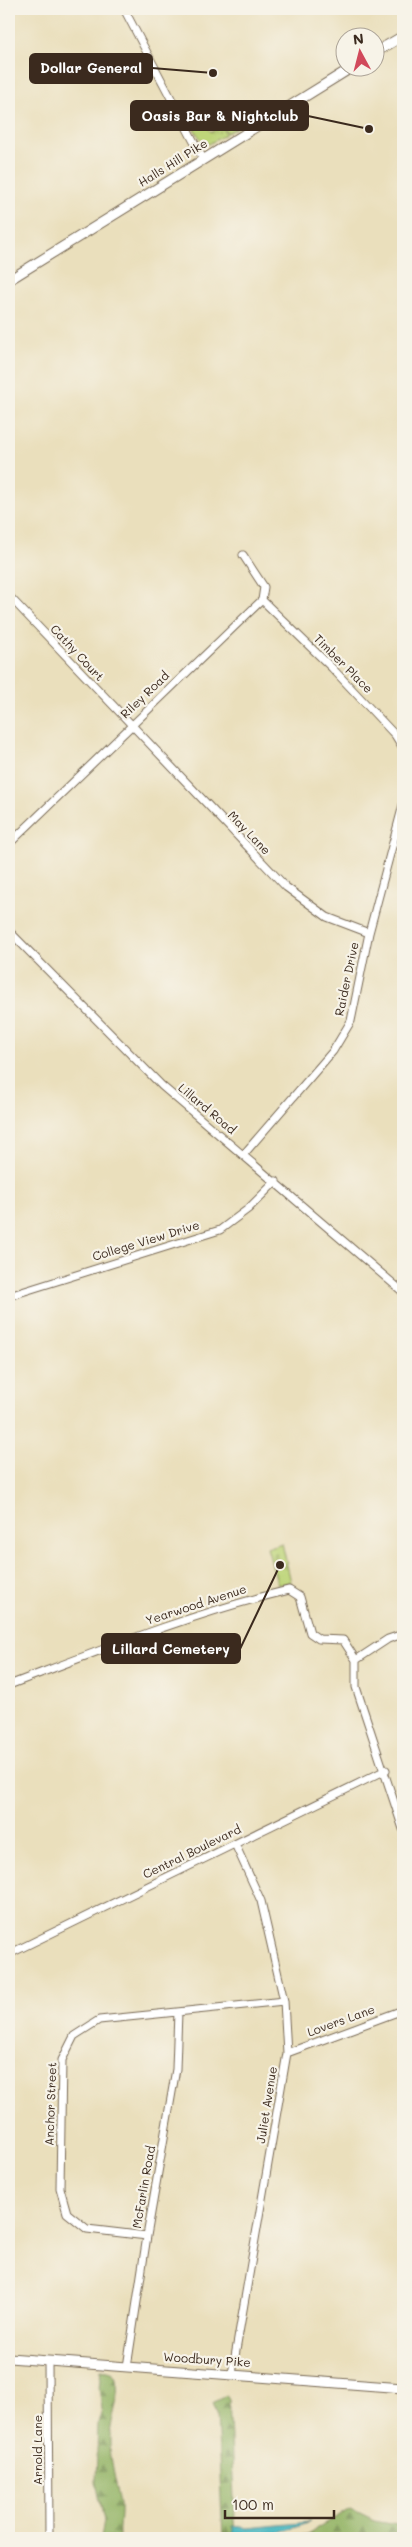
<svg xmlns="http://www.w3.org/2000/svg" width="412" height="2547" viewBox="0 0 412 2547" font-family="Mali,sans-serif">
<style>
.grass{fill:url(#grass-tufts);stroke:#7c804c}
.forest{fill:url(#forest-firs);stroke:#687044}
.cemetery{fill:url(#cemetery-stones);stroke:#7c804c}
.water{fill:#48b7c0;stroke:#42706f}
.lines{fill:none;stroke-linecap:round;stroke-linejoin:round}
.minor-casing{stroke:#786955;stroke-width:9}
.tertiary-casing{stroke:#786955;stroke-width:11}
.minor{stroke:#fff;stroke-width:7}
.tertiary{stroke:#fff;stroke-width:9}
.labels{text-anchor:middle;stroke-width:4.5;stroke-linejoin:round;paint-order:stroke}
.street-label{font-size:12px;fill:#3b2a1e;stroke:#f7f3e8}
.leader{fill:none;stroke:#3b2a1e;stroke-width:2}
.callout-dot{fill:#3b2a1e;stroke:#f7f3e8;stroke-width:2}
.callout{fill:#3b2a1e;stroke:#3b2a1e;stroke-width:2}
.callout-label{font-size:14px;text-anchor:middle;font-weight:bold;fill:#fff}
</style>
<defs>
<pattern id="grass-tufts" width="24" height="20" patternUnits="userSpaceOnUse" patternTransform="scale(1.25)"><rect width="24" height="20" fill="#bed579"/><path d="M3 7l-1-3M5 7V3M7 7l1-3M15 17l-1-3M17 17v-4M19 17l1-3" fill="none" stroke="#a4b768"/></pattern>
<pattern id="forest-firs" width="22" height="20" patternUnits="userSpaceOnUse" patternTransform="scale(1.25)"><rect width="22" height="20" fill="#96b669"/><path d="M5 1l3.5 6h-7zM16 11l3.5 6h-7z" fill="#7c9456"/></pattern>
<pattern id="cemetery-stones" width="16" height="16" patternUnits="userSpaceOnUse" patternTransform="scale(1.25)"><rect width="16" height="16" fill="#bed579"/><path d="M2 7V4a2 2 0 0 1 4 0v3zM10 15v-3a2 2 0 0 1 4 0v3z" fill="#a4b768"/></pattern>
</defs>
<rect width="100%" height="100%" fill="#f7f3e8"/>
<filter id="ink" filterUnits="userSpaceOnUse"><feTurbulence type="fractalNoise" baseFrequency=".02" numOctaves="2"/><feDisplacementMap in="SourceGraphic" scale="10" xChannelSelector="R" yChannelSelector="G"/><feConvolveMatrix kernelMatrix="1 2 1 2 8 2 1 2 1" color-interpolation-filters="sRGB"/></filter>
<filter id="wash" filterUnits="userSpaceOnUse"><feTurbulence type="fractalNoise" baseFrequency=".0096" numOctaves="4" result="noise"/><feDisplacementMap in="SourceGraphic" scale="20" xChannelSelector="R" yChannelSelector="G"/><feGaussianBlur stdDeviation="1.12" result="paint"/><feColorMatrix in="noise" values="0 0 0 0 0 0 0 0 0 0 0 0 0 0 0 0 0 1.4 0 .05"/><feComposite in="paint" operator="in"/></filter>
<g filter="url(#wash)">
<rect width="100%" height="100%" fill="#eadfbc"/>
<!-- grass -->
<path class="grass" d="M234,111H242L244,123L227,133L222,125L235,117Z
M202,121L211,132L221,126L226,134L209,144H204L194,129L196,124Z"/>
<!-- forest -->
<path class="forest" d="M101,2370C108,2371 115,2372 116,2379C121,2398 111,2417 110,2436C109,2459 116,2481 120,2504C121,2515 118,2527 119,2538H101L104,2520L96,2482L98,2423L102,2409L99,2388Z
M226,2394L229,2399L236,2538H223L217,2414L213,2403Z
M350,2509L374,2521L403,2526V2538H289L308,2534Z"/>
<!-- cemetery -->
<path class="cemetery" d="M282,1543L291,1582L278,1585L267,1548Z"/>
<!-- water -->
<path class="water" d="M310,2522L265,2538H233V2526L247,2528Z"/>
</g>
<g filter="url(#ink)">
<g class="lines">
<defs>
<path id="minor" d="M124,9L203,159
M9,596L286,887L327,917L369,933
M262,600L332,668L395,735L403,748
M9,844L262,600L264,587L243,555
M9,931L162,1086L403,1292
M244,1154L333,1051L351,1021L369,933L403,805
M9,1296L220,1230L248,1209L276,1181
M356,1660V1687L403,1829
M356,1660L388,1639L403,1634
M9,1685C101,1650 193,1613 289,1590L300,1597L310,1633L319,1639L343,1640L356,1660
M9,1954L386,1770
M287,2053L403,2010
M147,2236L87,2229L67,2213L60,2188L62,2060L74,2036L99,2020L284,2001
M48,2361L49,2538
M127,2367L147,2236L176,2069L178,2012
M232,2374L287,2053L284,2001L261,1901L235,1844"/>
<path id="tertiary" d="M374,53L403,36
M9,280L351,68
M9,2358L403,2388"/>
</defs>
<!-- minor casing -->
<use href="#minor" class="minor-casing"/>
<!-- tertiary casing -->
<use href="#tertiary" class="tertiary-casing"/>
<!-- minor -->
<use href="#minor" class="minor"/>
<!-- tertiary -->
<use href="#tertiary" class="tertiary"/>
</g>
</g>
<g class="labels">
<!-- street labels -->
<g class="street-label">
<text transform="translate(173 163) rotate(-32)" y="4">Halls Hill Pike</text>
<text transform="translate(77 653) rotate(47)" y="4">Cathy Court</text>
<text transform="translate(343 664) rotate(45)" y="4">Timber Place</text>
<text transform="translate(145 695) rotate(-44)" y="4">Riley Road</text>
<text transform="translate(249 833) rotate(46)" y="4">May Lane</text>
<text transform="translate(347 979) rotate(-78)" y="4">Raider Drive</text>
<text transform="translate(207 1109) rotate(40)" y="4">Lillard Road</text>
<text transform="translate(146 1241) rotate(-17)" y="4">College View Drive</text>
<text transform="translate(196 1605) rotate(-18)" y="4">Yearwood Avenue</text>
<text transform="translate(192 1852) rotate(-26)" y="4">Central Boulevard</text>
<text transform="translate(341 2021) rotate(-20)" y="4">Lovers Lane</text>
<text transform="translate(51 2104) rotate(-88)" y="4">Anchor Street</text>
<text transform="translate(267 2105) rotate(-81)" y="4">Juliet Avenue</text>
<text transform="translate(144 2187) rotate(-80)" y="4">McFarlin Road</text>
<text transform="translate(207 2360) rotate(4)" y="4">Woodbury Pike</text>
<text transform="translate(38 2450) rotate(-90)" y="4">Arnold Lane</text>
</g>
</g>
<!-- callouts -->
<path class="leader" d="M213 73L152 68M369 129L308 116M280 1565L240 1649"/>
<g class="callout-dot">
<circle cx="213" cy="73" r="5"/>
<circle cx="369" cy="129" r="5"/>
<circle cx="280" cy="1565" r="5"/>
</g>
<g class="callout">
<rect x="30" y="54" width="122" height="29" rx="5"/>
<rect x="131" y="101" width="177" height="29" rx="5"/>
<rect x="102" y="1634" width="138" height="29" rx="5"/>
</g>
<g class="callout-label">
<text x="91" y="73">Dollar General</text>
<text x="220" y="121">Oasis Bar &amp; Nightclub</text>
<text x="171" y="1654">Lillard Cemetery</text>
</g>
<!-- margin -->
<rect width="412" height="2547" fill="none" stroke="#f7f3e8" stroke-width="30"/>
<!-- north arrow -->
<g transform="translate(360 52) rotate(353)"><circle r="24" fill="#f7f3e8" stroke="#aca397"/>
<path d="M0-4L9 19L0 12L-9 19Z" fill="#d1495b"/>
<text y="-8" font-size="14" font-weight="bold" text-anchor="middle" fill="#3b2a1e">N</text>
</g>
<!-- scale -->
<path d="M225 2510v8h109v-8" fill="none" stroke="#3b2a1e" stroke-width="2.5"/>
<text x="232" y="2510" font-size="15" fill="#3b2a1e" stroke="#f7f3e8" stroke-width="4" paint-order="stroke">100 m</text>
</svg>
